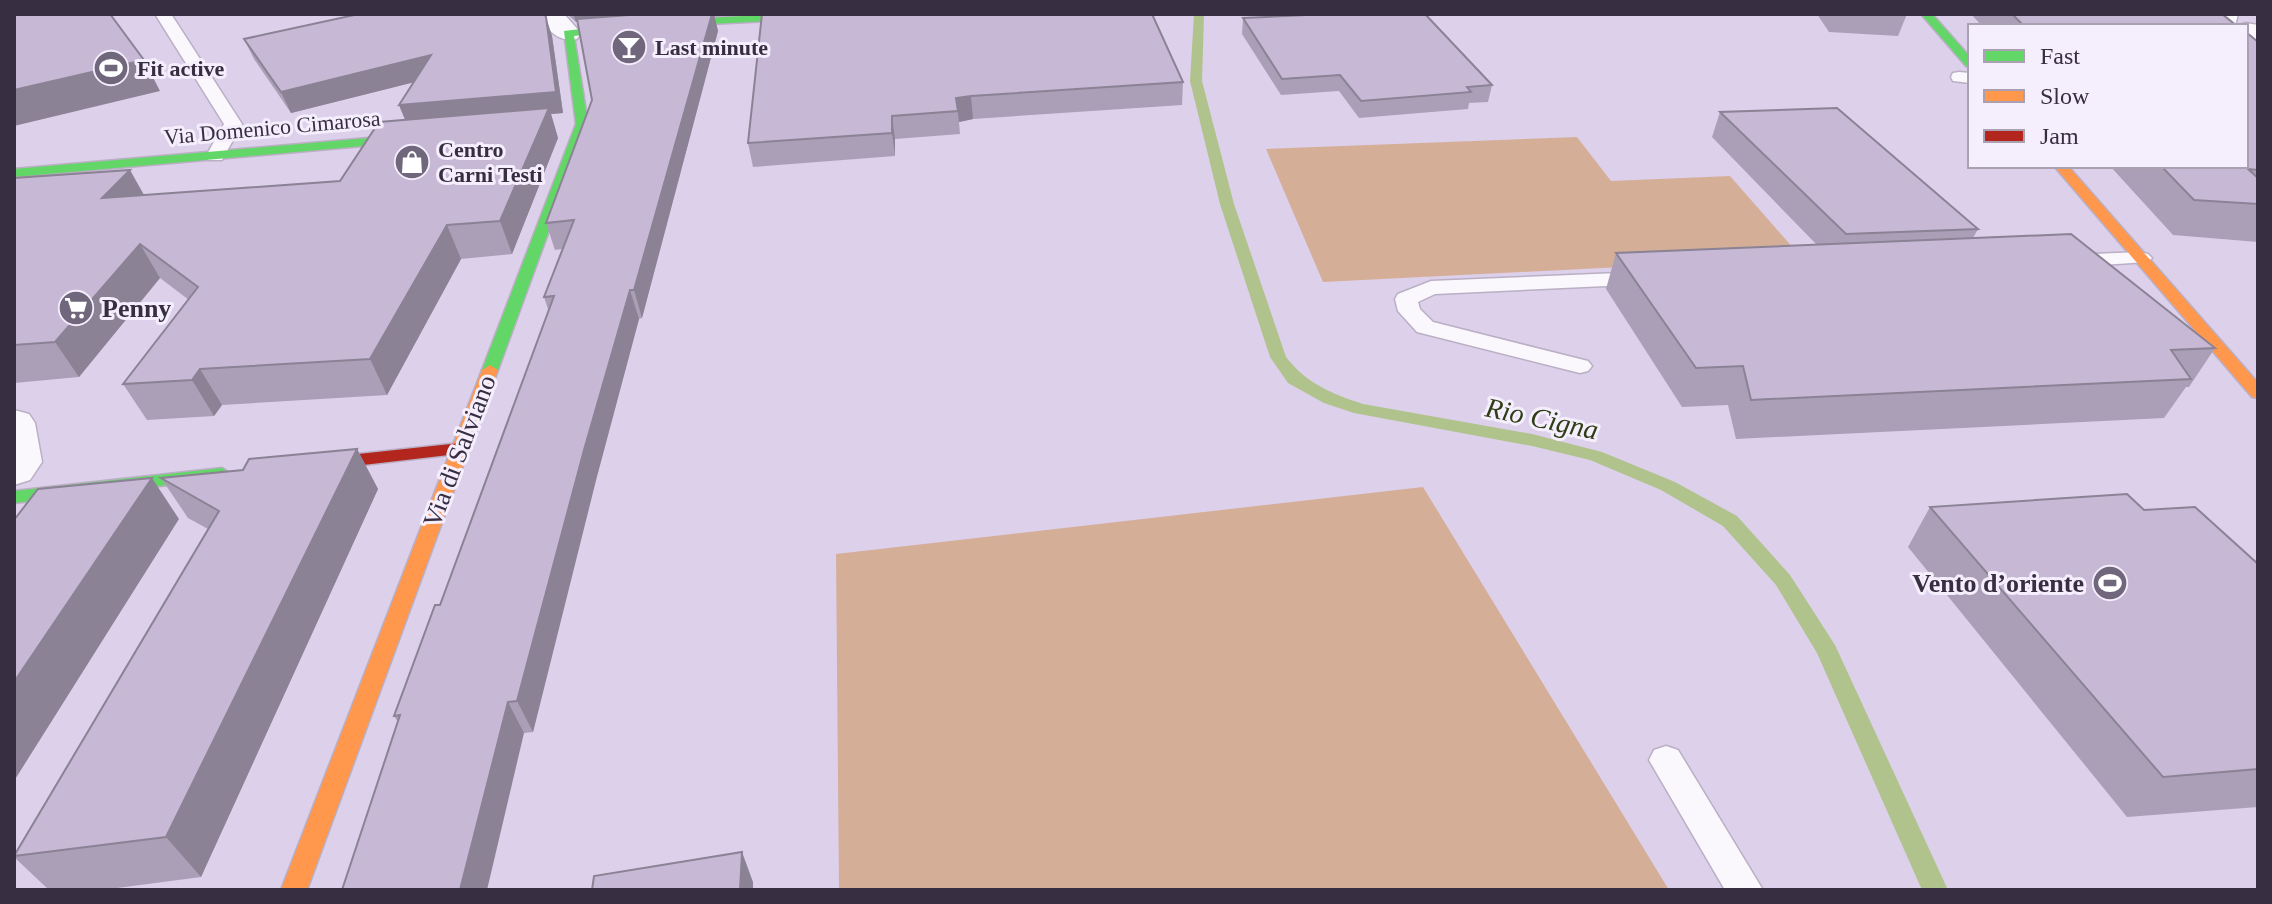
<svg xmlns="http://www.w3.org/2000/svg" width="2272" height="904" viewBox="0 0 2272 904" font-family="Georgia,serif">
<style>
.green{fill:#d5ae98}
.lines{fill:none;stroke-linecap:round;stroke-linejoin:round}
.stream{fill:#b0c38c;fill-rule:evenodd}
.lane-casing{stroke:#baafc4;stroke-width:3}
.street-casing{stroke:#baafc4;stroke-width:3}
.fast-casing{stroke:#baafc4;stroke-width:3}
.slow-casing{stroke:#baafc4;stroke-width:3}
.jam-casing{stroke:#baafc4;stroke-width:3}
.lane{fill:#faf8fc;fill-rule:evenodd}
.street{fill:#faf8fc;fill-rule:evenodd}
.fast{fill:#63d668;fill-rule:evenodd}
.slow{fill:#ff974d;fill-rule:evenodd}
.jam{fill:#b3261e;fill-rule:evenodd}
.wall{fill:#ab9fb7}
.shaded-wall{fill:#8b8295}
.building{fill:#c7b9d5;stroke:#8b8295;stroke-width:2}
.labels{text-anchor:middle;stroke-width:6;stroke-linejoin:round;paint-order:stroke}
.far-poi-label{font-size:22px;font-weight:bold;fill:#372e41;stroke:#f5eefd;text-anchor:start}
.far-street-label{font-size:22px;fill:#372e41;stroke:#f5eefd}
.poi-label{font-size:26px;font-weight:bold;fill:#372e41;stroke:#f5eefd;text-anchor:start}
.street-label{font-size:26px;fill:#372e41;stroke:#f5eefd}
.water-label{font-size:28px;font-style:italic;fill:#2f3d17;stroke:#f5eefd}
</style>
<rect width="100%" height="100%" fill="#ddd0eb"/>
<!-- green -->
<path class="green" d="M1577,137L1611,181L1730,176L1802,258L1323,282L1266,149Z
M1423,487L1669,890H839L836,554Z"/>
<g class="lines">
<!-- stream -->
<path class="stream" d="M1194,14H1204L1202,81L1234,204L1286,357C1306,383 1332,394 1363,404L1532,434L1602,452L1675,482L1737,516L1790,575L1835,645L1948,890H1922L1817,653L1776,585L1723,526L1661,490L1590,460L1532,446L1354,413L1324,403L1288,383L1270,357L1220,204L1190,81Z"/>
<defs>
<path id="lane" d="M155,14H171L242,124L222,160H208L206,156L224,124Z
M1959,72L1970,73V83L1953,81L1951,77L1953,73Z
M2141,252L2148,254L2152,258L2148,262L2069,267L2058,261L2069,255Z
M1642,272L1650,274L1653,279L1650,284L1435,294L1418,302L1420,309L1433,322L1588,361L1592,366L1588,371L1580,373L1417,332L1398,311L1395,299L1398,294L1431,281Z
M1666,746L1678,750L1763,890H1725L1649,760L1654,750Z"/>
<path id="street" d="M536,14H564L581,33L577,39C558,43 547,29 536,14Z
M2212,14H2238L2235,26H2209Z
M2246,23L2258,25V41L2246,39V26H2236Z
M14,410L29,414L35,423L42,462L30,480L14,485Z"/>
<path id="fast" d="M784,14H852L847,17L648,27L574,36L588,124L498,370L490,375L484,374L482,370L576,124L564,31L648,21Z
M1921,14H1932L1970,57V67L1966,66Z
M426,133L432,137L430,140L14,177V169Z
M222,468L231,474L228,478L14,503V491Z"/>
<path id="slow" d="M2054,166H2068L2258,383V398L2252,397Z
M490,365L498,370L307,890H281L482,370Z"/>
<path id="jam" d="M460,443L466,445L469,449L466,453L303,472L294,466L303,460Z"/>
</defs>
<!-- lane casing -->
<use href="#lane" class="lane-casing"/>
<!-- street casing -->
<use href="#street" class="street-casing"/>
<!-- fast casing -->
<use href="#fast" class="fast-casing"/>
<!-- slow casing -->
<use href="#slow" class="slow-casing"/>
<!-- jam casing -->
<use href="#jam" class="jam-casing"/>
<!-- lane -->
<use href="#lane" class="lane"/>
<!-- street -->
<use href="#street" class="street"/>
<!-- fast -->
<use href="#fast" class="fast"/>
<!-- slow -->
<use href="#slow" class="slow"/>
<!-- jam -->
<use href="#jam" class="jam"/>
</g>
<!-- wall -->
<path class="wall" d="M356,14H544L552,36L563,113L551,114L558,138L512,254L461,259L387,395L222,405L214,416L147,420L123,384L189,300L160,278L79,377L14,383V178L144,195L340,181L405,120L399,105L414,82L291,113L254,59L244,39L358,14Z
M567,14H714L718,31L642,318L639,319L596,480L533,732L524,733L398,722L394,716L440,605L549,312L544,297L562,249L555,250L546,223L592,100L578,22H576Z
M762,14L1183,82L1182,105L973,119L959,122L960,134L895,139V156L753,167L748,143Z
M1817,14H1907L1898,36L1829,32Z
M1971,14H2222L2237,26H1982Z
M1243,18L1492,85L1488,102L1469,103L1468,109L1359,118L1339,91L1281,95L1242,34Z
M2258,42V242L2173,235L2110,166H2246Z
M1720,112L1978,229L1973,238L2215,348L2189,387H2186L2164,418L1736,439L1728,405L1682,407L1606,289L1616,253L1817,245L1712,137Z
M357,449L378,489L201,877L102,890H49L14,857V855L208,529L188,518L161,478L243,470Z
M1930,507L2144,510L2258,564V807L2127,817L1908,547Z"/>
<!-- shaded-wall -->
<path class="shaded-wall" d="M573,14H684L576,22Z
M712,14H714L718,31L642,318L634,290Z
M546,17L552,36L563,113L551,114L558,138L512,254L500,221L408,126L399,105Z
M431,55L439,76L291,113L281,92Z
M144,60L160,91L14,126V90Z
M971,96L973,119L959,122L956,98Z
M892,116L895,139V156L892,133Z
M130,170L148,202L102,198Z
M447,225L461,259L387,395L370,359Z
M140,244L160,278L79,377L55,342Z
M630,290L639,319L596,480L533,732L517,701L584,450Z
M200,369L222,405L214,416L192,380Z
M357,449L378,489L201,877L166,837Z
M152,478L179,519L14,781V682Z
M508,702L524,733L487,890H460Z
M742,852L753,882V890H740Z"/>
<!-- building -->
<path class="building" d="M20,14H110L144,60L14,90V15Z
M359,14H544L546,17L556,92L399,105L431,55L281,92L244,39Z
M642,14H712L634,290H630L584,450L517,701L508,702L460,890H342L400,715L394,716L435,605H440L554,296L544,297L574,220L546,223L592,100L577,19Z
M762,14H1152L1183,82L971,96L956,98L958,111L892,116V133L748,143Z
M1328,14H1425L1492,85L1467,87L1471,92L1361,101L1340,75L1282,79L1243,18Z
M2012,14H2222L2237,26H2024Z
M2246,32L2258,42V170L2248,169L2258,178V204L2194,200L2161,166H2246Z
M549,108L500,221L447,225L370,359L200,369L192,380L123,384L198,287L140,244L55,342L14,345V178L130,170L102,198L340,181L379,122Z
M1837,108L1978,229L1846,234L1720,112Z
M2071,234L2215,348L2171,350L2191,379L1751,400L1743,366L1696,368L1616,253Z
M357,449L166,837L14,856L219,511L161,478L243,470L249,459Z
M152,478L14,682V520L38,489Z
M2127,494L2144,510L2195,507L2258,564V769L2163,777L1930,507Z
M742,852L740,890H592L594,876Z"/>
<!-- icons -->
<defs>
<symbol id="bar-disc" viewBox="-11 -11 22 22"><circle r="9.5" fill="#71677c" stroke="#f5eefd"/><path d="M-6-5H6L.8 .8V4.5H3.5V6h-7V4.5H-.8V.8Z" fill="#fff"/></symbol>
<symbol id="stadium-disc" viewBox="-11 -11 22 22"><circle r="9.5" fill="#71677c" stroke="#f5eefd"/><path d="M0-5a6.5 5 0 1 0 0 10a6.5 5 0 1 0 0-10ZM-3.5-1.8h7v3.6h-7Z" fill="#fff"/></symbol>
<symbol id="shop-disc" viewBox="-11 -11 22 22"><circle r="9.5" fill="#71677c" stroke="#f5eefd"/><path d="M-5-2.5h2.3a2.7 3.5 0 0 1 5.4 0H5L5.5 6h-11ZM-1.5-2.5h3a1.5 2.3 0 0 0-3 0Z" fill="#fff"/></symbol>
<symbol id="supermarket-disc" viewBox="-11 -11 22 22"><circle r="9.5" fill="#71677c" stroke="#f5eefd"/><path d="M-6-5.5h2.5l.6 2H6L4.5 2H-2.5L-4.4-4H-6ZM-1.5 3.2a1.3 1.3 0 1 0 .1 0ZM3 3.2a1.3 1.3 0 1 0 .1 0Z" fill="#fff"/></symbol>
</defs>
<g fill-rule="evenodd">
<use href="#bar-disc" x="609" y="27" width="40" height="40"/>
<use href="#stadium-disc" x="91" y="48" width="40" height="40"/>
<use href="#shop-disc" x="392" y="142" width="40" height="40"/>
<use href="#supermarket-disc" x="56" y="288" width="40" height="40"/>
<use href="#stadium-disc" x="2090" y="563" width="40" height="40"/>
</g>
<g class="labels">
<!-- far-poi labels -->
<g class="far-poi-label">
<text x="655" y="55">Last minute</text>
<text x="137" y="76">Fit active</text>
<text x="438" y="157">Centro<tspan x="438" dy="25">Carni Testi</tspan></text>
</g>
<!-- far-street labels -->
<g class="far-street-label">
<text transform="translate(272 127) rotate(-5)" y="8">Via Domenico Cimarosa</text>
</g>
<!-- poi labels -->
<g class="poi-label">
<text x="102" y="317">Penny</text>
<text x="2084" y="592" text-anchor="end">Vento d’oriente</text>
</g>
<!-- street labels -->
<g class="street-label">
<text transform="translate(459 451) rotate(-69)" y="9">Via di Salviano</text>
</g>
<!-- water labels -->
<g class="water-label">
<text transform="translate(1542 418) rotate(12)" y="10">Rio Cigna</text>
</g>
</g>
<!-- border -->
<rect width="2272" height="904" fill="none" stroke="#372e41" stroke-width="32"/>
<!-- legend -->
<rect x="1968" y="24" width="280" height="144" fill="#f5eefd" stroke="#a9a1b2" stroke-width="2"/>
<rect x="1984" y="50" width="40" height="12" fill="#63d668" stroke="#a9a1b2" stroke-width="2"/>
<text x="2040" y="64" font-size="24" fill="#372e41">Fast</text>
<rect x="1984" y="90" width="40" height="12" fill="#ff974d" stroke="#a9a1b2" stroke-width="2"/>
<text x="2040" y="104" font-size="24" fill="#372e41">Slow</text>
<rect x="1984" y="130" width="40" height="12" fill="#b3261e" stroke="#a9a1b2" stroke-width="2"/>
<text x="2040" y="144" font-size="24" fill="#372e41">Jam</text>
</svg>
